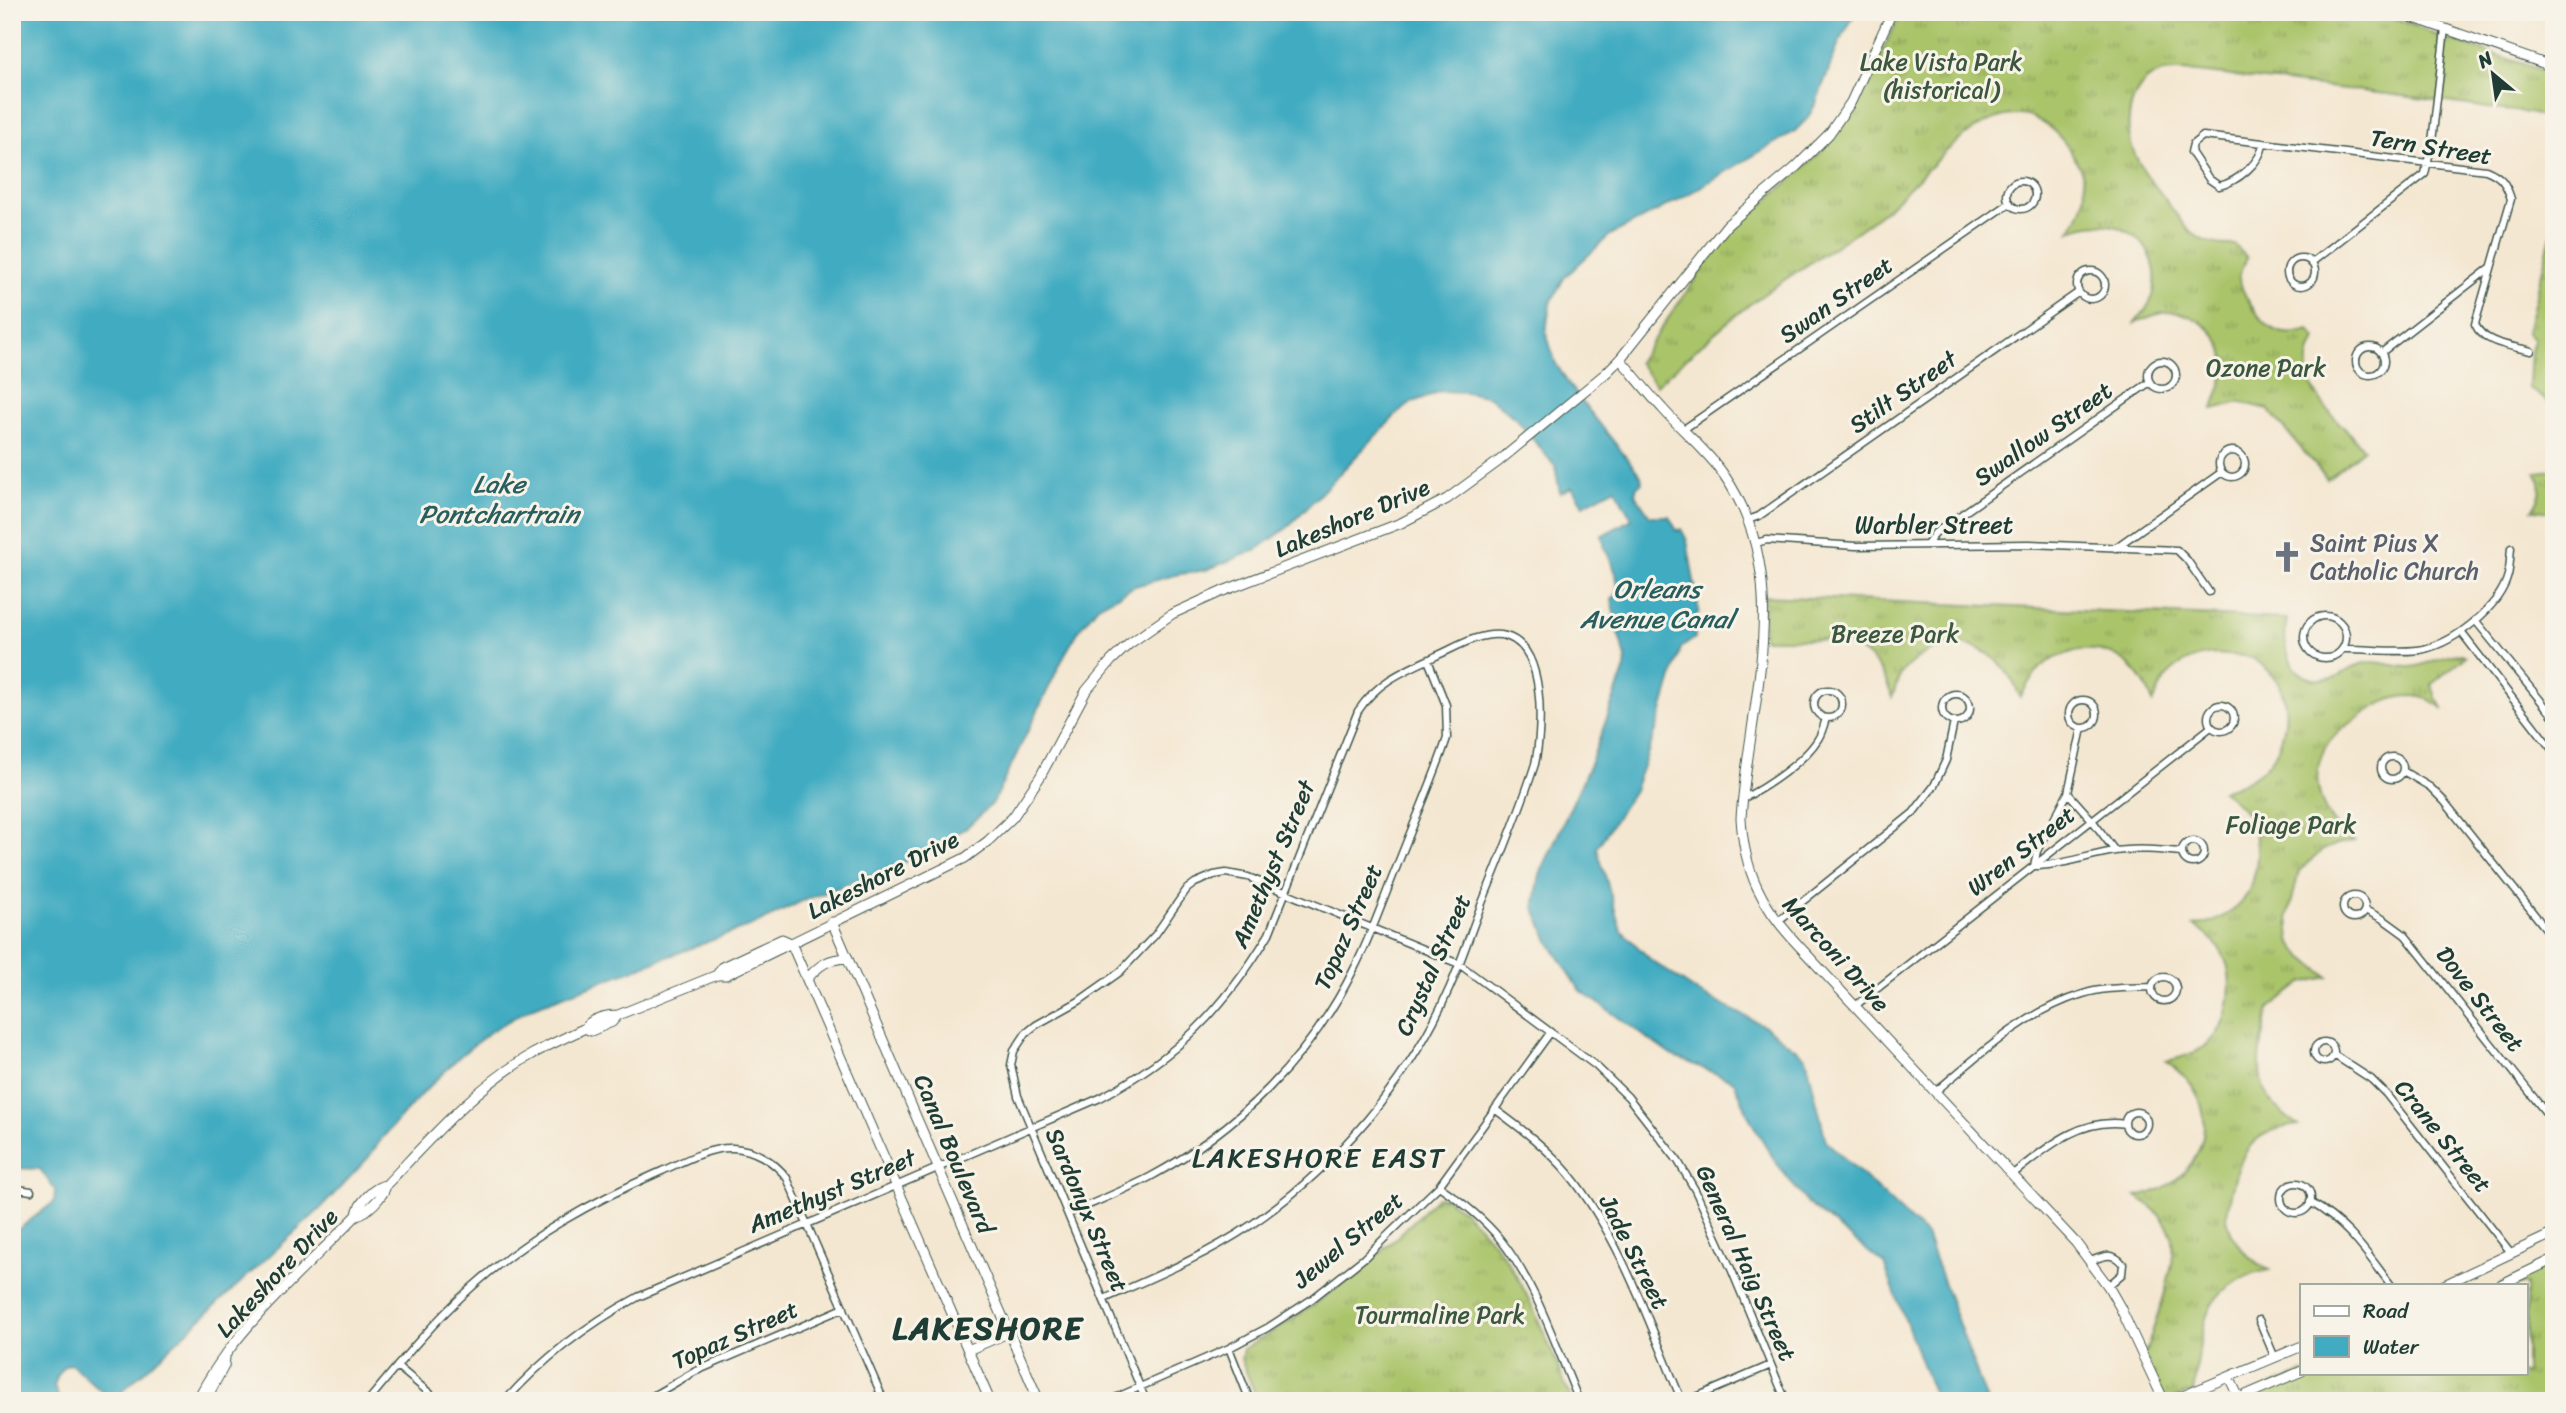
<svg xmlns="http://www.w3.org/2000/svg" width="2566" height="1413" viewBox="0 0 2566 1413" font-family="Sriracha,sans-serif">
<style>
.grass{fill:url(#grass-tufts);stroke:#648050;stroke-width:2}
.water{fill:#41abc1;stroke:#30747a;stroke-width:2}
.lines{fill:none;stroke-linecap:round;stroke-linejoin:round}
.street-casing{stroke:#3f564c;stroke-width:9}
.secondary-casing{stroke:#3f564c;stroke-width:11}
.street{stroke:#fff;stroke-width:6}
.secondary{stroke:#fff;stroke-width:9}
.labels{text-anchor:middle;stroke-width:6;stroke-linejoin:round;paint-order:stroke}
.park-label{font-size:24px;fill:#3b583f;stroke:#f7f3e8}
.street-label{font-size:24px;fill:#1f3d34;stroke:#f7f3e8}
.worship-label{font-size:24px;fill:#5b616d;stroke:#f7f3e8;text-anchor:start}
.water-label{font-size:26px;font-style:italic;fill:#295e5e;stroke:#f7f3e8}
.quarter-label{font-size:28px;letter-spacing:2px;fill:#1f3d34;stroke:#f7f3e8}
.district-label{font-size:32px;font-weight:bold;letter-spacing:2px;fill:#1f3d34;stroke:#f7f3e8}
</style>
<defs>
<pattern id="grass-tufts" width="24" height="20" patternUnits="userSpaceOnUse" patternTransform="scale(1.75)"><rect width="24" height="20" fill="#aac46b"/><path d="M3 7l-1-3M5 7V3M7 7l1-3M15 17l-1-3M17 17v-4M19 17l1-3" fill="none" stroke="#8aa059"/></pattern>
</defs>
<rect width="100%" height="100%" fill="#f7f3e8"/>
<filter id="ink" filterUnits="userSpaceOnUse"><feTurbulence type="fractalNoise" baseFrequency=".0143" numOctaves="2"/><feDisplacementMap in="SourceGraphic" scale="14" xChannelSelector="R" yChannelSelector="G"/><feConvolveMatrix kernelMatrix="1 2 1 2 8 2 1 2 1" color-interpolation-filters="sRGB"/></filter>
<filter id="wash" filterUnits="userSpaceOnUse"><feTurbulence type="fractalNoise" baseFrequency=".00686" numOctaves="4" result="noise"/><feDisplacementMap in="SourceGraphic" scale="28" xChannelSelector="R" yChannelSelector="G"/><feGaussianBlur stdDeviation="1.57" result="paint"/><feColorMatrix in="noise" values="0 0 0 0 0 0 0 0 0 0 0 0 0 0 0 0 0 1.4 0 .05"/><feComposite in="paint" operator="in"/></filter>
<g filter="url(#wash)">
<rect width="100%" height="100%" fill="#f4e7d1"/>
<!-- grass -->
<path class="grass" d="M1902,12H2381L2438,36L2554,74V126C2550,123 2545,119 2541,117C2528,111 2508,111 2494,109C2415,96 2335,88 2256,79C2235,77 2177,67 2160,73C2130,84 2123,122 2133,150C2139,166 2151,181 2162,195C2186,226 2192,247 2235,245L2247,258C2245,263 2241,268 2240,273C2237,290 2261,324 2277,331C2287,335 2300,333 2309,330L2316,338C2288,383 2336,417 2364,449L2327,479L2268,409L2240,402L2213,409C2217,393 2226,377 2225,361C2224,335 2196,313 2172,312C2159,312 2147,318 2135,323C2142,314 2149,307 2153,296C2167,244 2116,209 2070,231C2083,211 2091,189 2079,166C2068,143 2045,114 2016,115C1967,115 1921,181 1885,210C1841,246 1790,273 1745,308C1714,332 1686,359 1656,385L1638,362L1714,252L1741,224L1820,153L1850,115Z
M2554,224V410L2551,404L2529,388L2531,351L2534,339L2527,332Z
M2554,470V512L2532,510C2541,497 2544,487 2536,472Z
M1764,596L2287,619C2280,650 2293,687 2332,678C2342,676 2351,667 2361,664C2378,658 2393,668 2410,667C2428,666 2444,653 2462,654L2466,656L2432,684L2436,698L2444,709C2435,703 2426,697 2415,696C2393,695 2378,704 2361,716C2349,724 2336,732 2328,744C2305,778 2322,820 2354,841L2337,844L2323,850L2299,871L2288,917L2290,941L2301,955L2328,977L2302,983L2269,1008C2259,1060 2246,1092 2298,1125C2254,1130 2241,1149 2232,1190C2230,1199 2227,1209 2227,1217C2229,1240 2250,1261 2269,1270C2196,1285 2204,1330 2193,1392L2164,1401L2144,1357C2152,1330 2180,1261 2172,1236C2166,1218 2151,1206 2136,1196C2176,1193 2211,1153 2203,1112C2199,1089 2184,1073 2166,1061C2181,1058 2198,1053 2210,1042C2220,1033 2224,1022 2227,1009C2235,972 2227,946 2194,926C2230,919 2251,903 2256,866C2261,833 2250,810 2222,791C2251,782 2274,768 2282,737C2289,711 2287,687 2266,668C2261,664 2255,658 2248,657C2241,655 2234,655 2227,655C2205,652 2184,659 2168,675C2161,683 2157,694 2153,703C2140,664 2107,640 2066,654C2057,657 2049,660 2042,666C2032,674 2027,686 2020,697C2005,657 1967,628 1924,654C1916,659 1904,667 1900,676C1896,682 1895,691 1892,697C1872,629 1822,640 1763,639Z
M1437,1197C1447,1196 1456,1206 1464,1212C1522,1261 1543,1333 1572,1401H1258L1241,1359L1243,1349C1318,1307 1378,1260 1437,1197Z
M2554,1259V1401H2232L2302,1373H2526V1285H2500Z"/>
<!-- water -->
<path class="water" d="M12,12H1856L1839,43L1816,103L1807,119L1795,131L1678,200L1610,235L1564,278L1550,304L1546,332L1555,362L1569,385L1641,476L1642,483L1637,486L1635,494L1650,516H1669L1677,531L1681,529L1687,540L1699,611L1695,618V638L1681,648L1658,725L1634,790L1597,848L1621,930L1651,960L1702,995L1765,1026L1806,1057L1826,1141L1926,1235L1987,1401H1936L1884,1264L1807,1203L1775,1161L1751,1121L1734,1081L1671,1055L1580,990L1550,943L1534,907L1540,874L1591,762L1625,668L1626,658L1616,626L1612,599L1617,594C1620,578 1611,559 1603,546L1605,544L1601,536L1632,519L1615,488L1583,505L1572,487L1560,493L1555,466L1516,419L1489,397L1466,392L1441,391L1413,402L1397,414L1287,528L1256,550L1206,570L1175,575L1135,586L1098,606L1081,627L1065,654L993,803L967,827L931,850L898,865L802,901L758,923L531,1008L491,1031L460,1056L417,1099L383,1137L368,1158L320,1209L112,1401L71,1364C60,1365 57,1377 54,1387L60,1401H12V1231H16L54,1202L55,1190L40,1169L12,1168Z"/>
</g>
<g filter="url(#ink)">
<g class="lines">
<defs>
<path id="street" d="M2203,136L2263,143C2262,162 2237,182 2219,186L2209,179L2191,152L2193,144Z
M2263,143L2486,170C2501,176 2506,183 2511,199L2475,324C2483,344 2513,346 2531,351
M2007 195a14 14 0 1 1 28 0a14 14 0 1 1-28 0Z
M2287 272a14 14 0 1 1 28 0a14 14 0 1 1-28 0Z
M2311,263L2425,174L2432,142L2445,29
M2077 285a14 14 0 1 1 28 0a14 14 0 1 1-28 0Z
M2356 361a14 14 0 1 1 28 0a14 14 0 1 1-28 0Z
M2381,353L2490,268
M2148 375a14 14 0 1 1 28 0a14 14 0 1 1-28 0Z
M1684,429L2010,203
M2219 464a13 13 0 1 1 26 0a13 13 0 1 1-26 0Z
M1748,520L1759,516L2079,292
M1756,543L1767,540L1856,546L2029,544L2177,550L2187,560L2209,592
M1927,545L1935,533L2150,382
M2115,548L2222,472
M2304 637a21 21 0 1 1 42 0a21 21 0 1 1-42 0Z
M2475,620L2554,717
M2461,632L2554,752
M2343,649C2366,648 2403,654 2424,649C2455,642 2500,607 2508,575C2510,567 2510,557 2511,548
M1814 704a14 14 0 1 1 28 0a14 14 0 1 1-28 0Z
M1942 708a14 14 0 1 1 28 0a14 14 0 1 1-28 0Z
M2069 714a14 14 0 1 1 28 0a14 14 0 1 1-28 0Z
M2208 718a13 13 0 1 1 26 0a13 13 0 1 1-26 0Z
M2082,728L2068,793L2037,851L2034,866C2061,866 2088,855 2115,851C2137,848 2159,850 2181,852
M2381 768a11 11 0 1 1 22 0a11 11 0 1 1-22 0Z
M2403,771L2430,787L2444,801L2554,939
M2068,793L2092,820L2115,851
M1742,799C1765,788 1805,761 1818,739C1822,733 1824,725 1826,718
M2182 852a11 11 0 1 1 22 0a11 11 0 1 1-22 0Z
M2343 907a11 11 0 1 1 22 0a11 11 0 1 1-22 0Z
M2365,910L2383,919L2405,935L2554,1123
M1777,922L1913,813L1934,786L1946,760L1954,722
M2152 989a12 12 0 1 1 24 0a12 12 0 1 1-24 0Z
M1855,1006L2211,727
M2314 1052a10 10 0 1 1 20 0a10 10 0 1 1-20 0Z
M2334,1055L2371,1079L2386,1094L2512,1254
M1935,1092C1979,1055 2026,1011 2083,994C2105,987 2129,988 2152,987
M1496,1110C1522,1129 1548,1149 1569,1174C1622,1240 1649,1324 1682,1401
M2125 1123a11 11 0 1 1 22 0a11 11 0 1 1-22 0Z
M2013,1174C2045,1149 2080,1117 2125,1124
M2281 1198a15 15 0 1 1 30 0a15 15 0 1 1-30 0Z
M1439,1186C1461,1201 1483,1218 1500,1239C1537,1285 1556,1347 1579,1401
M12,1188L31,1191
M2310,1202C2348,1224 2365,1251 2391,1285
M1068,1214C1095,1202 1123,1191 1150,1177C1237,1130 1310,1058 1354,969C1371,936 1383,900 1397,866C1413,824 1433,781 1447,738L1446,705L1428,660
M2090,1261C2104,1256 2112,1251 2123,1264L2122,1274L2108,1286
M2259,1320L2275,1358
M1229,1348L1250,1401
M397,1366L439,1401
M368,1401C401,1361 434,1321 472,1287C529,1236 593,1201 662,1171C684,1161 709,1147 733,1148C754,1149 774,1161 787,1178L884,1401
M505,1401C543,1358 588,1324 638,1297L1100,1098C1178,1056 1224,1009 1269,934L1358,711C1378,681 1404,671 1436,656C1455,648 1479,632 1501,635C1548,642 1542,731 1535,764C1520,811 1501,857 1482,903C1471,931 1462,959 1450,987C1409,1082 1336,1167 1251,1225C1205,1256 1154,1277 1104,1299
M644,1401L694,1372L844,1308
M866,1401L881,1394
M1108,1401L1229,1348L1267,1328L1312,1299L1364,1258L1439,1186L1550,1033
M1146,1401L1018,1096L1011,1065L1014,1051L1026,1033L1036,1025L1079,1001L1120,972L1155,935L1187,889L1195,883L1214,875L1226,873L1248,877L1459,964L1596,1066L1628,1097L1678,1161L1695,1190L1732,1271L1786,1401
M1687,1401L1771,1365"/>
<path id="secondary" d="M2397,12L2554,67
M1620,359C1634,375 1647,392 1662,408C1682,431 1706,449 1724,475C1796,579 1749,703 1741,818C1744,872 1762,907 1799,946L2076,1243L2108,1286L2120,1307L2164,1401
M832,922L1039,1401
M791,943L990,1401
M717,975L722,967L782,939L791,943
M807,979C820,964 828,959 848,958
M585,1028L591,1031L612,1022L618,1015
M357,1215C358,1203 375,1186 386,1185
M2444,1285L2554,1233
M2500,1285L2554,1259
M968,1350L1010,1332
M2229,1377L2239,1398
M197,1401C230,1332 304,1270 357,1215C368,1212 384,1196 386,1185C431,1138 475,1087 531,1055C548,1045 567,1037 585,1028C591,1018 607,1015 618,1015L717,975H726L965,858L988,841L1013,817L1040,777L1086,691L1111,661L1129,644L1172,614L1223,591L1401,523L1447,499L1499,461L1606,373L1620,359L1727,225L1796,167L1829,134L1851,102L1892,12
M205,1401L224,1366L225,1358
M2171,1401L2302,1346
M2232,1401L2302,1371"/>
</defs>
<!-- street casing -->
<use href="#street" class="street-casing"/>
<!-- secondary casing -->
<use href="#secondary" class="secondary-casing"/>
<!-- street -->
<use href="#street" class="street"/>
<!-- secondary -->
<use href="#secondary" class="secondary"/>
</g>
</g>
<!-- icons -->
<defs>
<symbol id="church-bare" viewBox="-9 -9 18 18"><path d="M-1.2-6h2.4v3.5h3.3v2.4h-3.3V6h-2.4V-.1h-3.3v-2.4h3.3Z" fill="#6b7280" stroke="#f7f3e8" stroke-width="2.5" paint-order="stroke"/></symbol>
</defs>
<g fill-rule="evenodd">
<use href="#church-bare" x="2265" y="535" width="44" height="44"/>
</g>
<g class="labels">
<!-- park labels -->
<g class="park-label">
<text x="1941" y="70">Lake Vista Park<tspan x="1941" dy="28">(historical)</tspan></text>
<text x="2266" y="376">Ozone Park</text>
<text x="1895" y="642">Breeze Park</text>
<text x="2291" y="833">Foliage Park</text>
<text x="1440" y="1323">Tourmaline Park</text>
</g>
<!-- street labels -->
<g class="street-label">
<text transform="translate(2431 147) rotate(9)" y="8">Tern Street</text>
<text transform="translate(1836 300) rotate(-35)" y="8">Swan Street</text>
<text transform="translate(1903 392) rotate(-35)" y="8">Stilt Street</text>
<text transform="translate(2043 434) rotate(-35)" y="8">Swallow Street</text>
<text transform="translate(1352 518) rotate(-23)" y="8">Lakeshore Drive</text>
<text x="1934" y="533">Warbler Street</text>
<text transform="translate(2021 851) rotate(-38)" y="8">Wren Street</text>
<text transform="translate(1273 864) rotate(-67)" y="8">Amethyst Street</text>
<text transform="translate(883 875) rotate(-27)" y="8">Lakeshore Drive</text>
<text transform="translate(1348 927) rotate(-66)" y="8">Topaz Street</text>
<text transform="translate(1836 954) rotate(48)" y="8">Marconi Drive</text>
<text transform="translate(1433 965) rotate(-66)" y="8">Crystal Street</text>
<text transform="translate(2480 999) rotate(52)" y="8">Dove Street</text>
<text transform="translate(2443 1136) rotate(51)" y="8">Crane Street</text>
<text transform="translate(954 1154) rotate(67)" y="8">Canal Boulevard</text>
<text transform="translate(832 1191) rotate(-23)" y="8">Amethyst Street</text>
<text transform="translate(1087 1210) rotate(67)" y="8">Sardonyx Street</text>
<text transform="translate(1348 1240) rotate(-40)" y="8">Jewel Street</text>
<text transform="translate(1634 1252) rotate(63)" y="8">Jade Street</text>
<text transform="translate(1746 1263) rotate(66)" y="8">General Haig Street</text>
<text transform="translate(277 1273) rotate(-47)" y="8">Lakeshore Drive</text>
<text transform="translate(735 1335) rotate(-24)" y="8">Topaz Street</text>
</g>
<!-- worship labels -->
<g class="worship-label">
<text x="2310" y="551">Saint Pius X<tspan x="2310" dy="28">Catholic Church</tspan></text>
</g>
<!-- water labels -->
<g class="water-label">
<text x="499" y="493">Lake<tspan x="499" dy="30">Pontchartrain</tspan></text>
<text x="1657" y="598">Orleans<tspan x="1657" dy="30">Avenue Canal</tspan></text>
</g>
<!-- quarter labels -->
<g class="quarter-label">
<text x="1319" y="1167">LAKESHORE EAST</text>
</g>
<!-- district labels -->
<g class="district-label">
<text x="988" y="1339">LAKESHORE</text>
</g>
</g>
<!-- margin -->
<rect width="2566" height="1413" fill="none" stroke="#f7f3e8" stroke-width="42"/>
<!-- legend -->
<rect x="2300" y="1284" width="228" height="91" fill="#f7f3e8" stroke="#a1aaa0" stroke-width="2"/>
<rect x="2314" y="1306" width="35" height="10" fill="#ffffff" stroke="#a1aaa0" stroke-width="2"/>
<text x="2363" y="1318" font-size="21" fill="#1f3d34">Road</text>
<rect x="2314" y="1336" width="35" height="21" fill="#41abc1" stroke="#a1aaa0" stroke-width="2"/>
<text x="2363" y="1354" font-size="21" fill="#1f3d34">Water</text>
<!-- north arrow -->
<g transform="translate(2493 74) rotate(331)" stroke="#f7f3e8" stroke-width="5" paint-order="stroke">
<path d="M0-5L12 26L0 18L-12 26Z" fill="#1f3d34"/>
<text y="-10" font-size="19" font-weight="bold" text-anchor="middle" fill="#1f3d34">N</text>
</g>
</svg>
